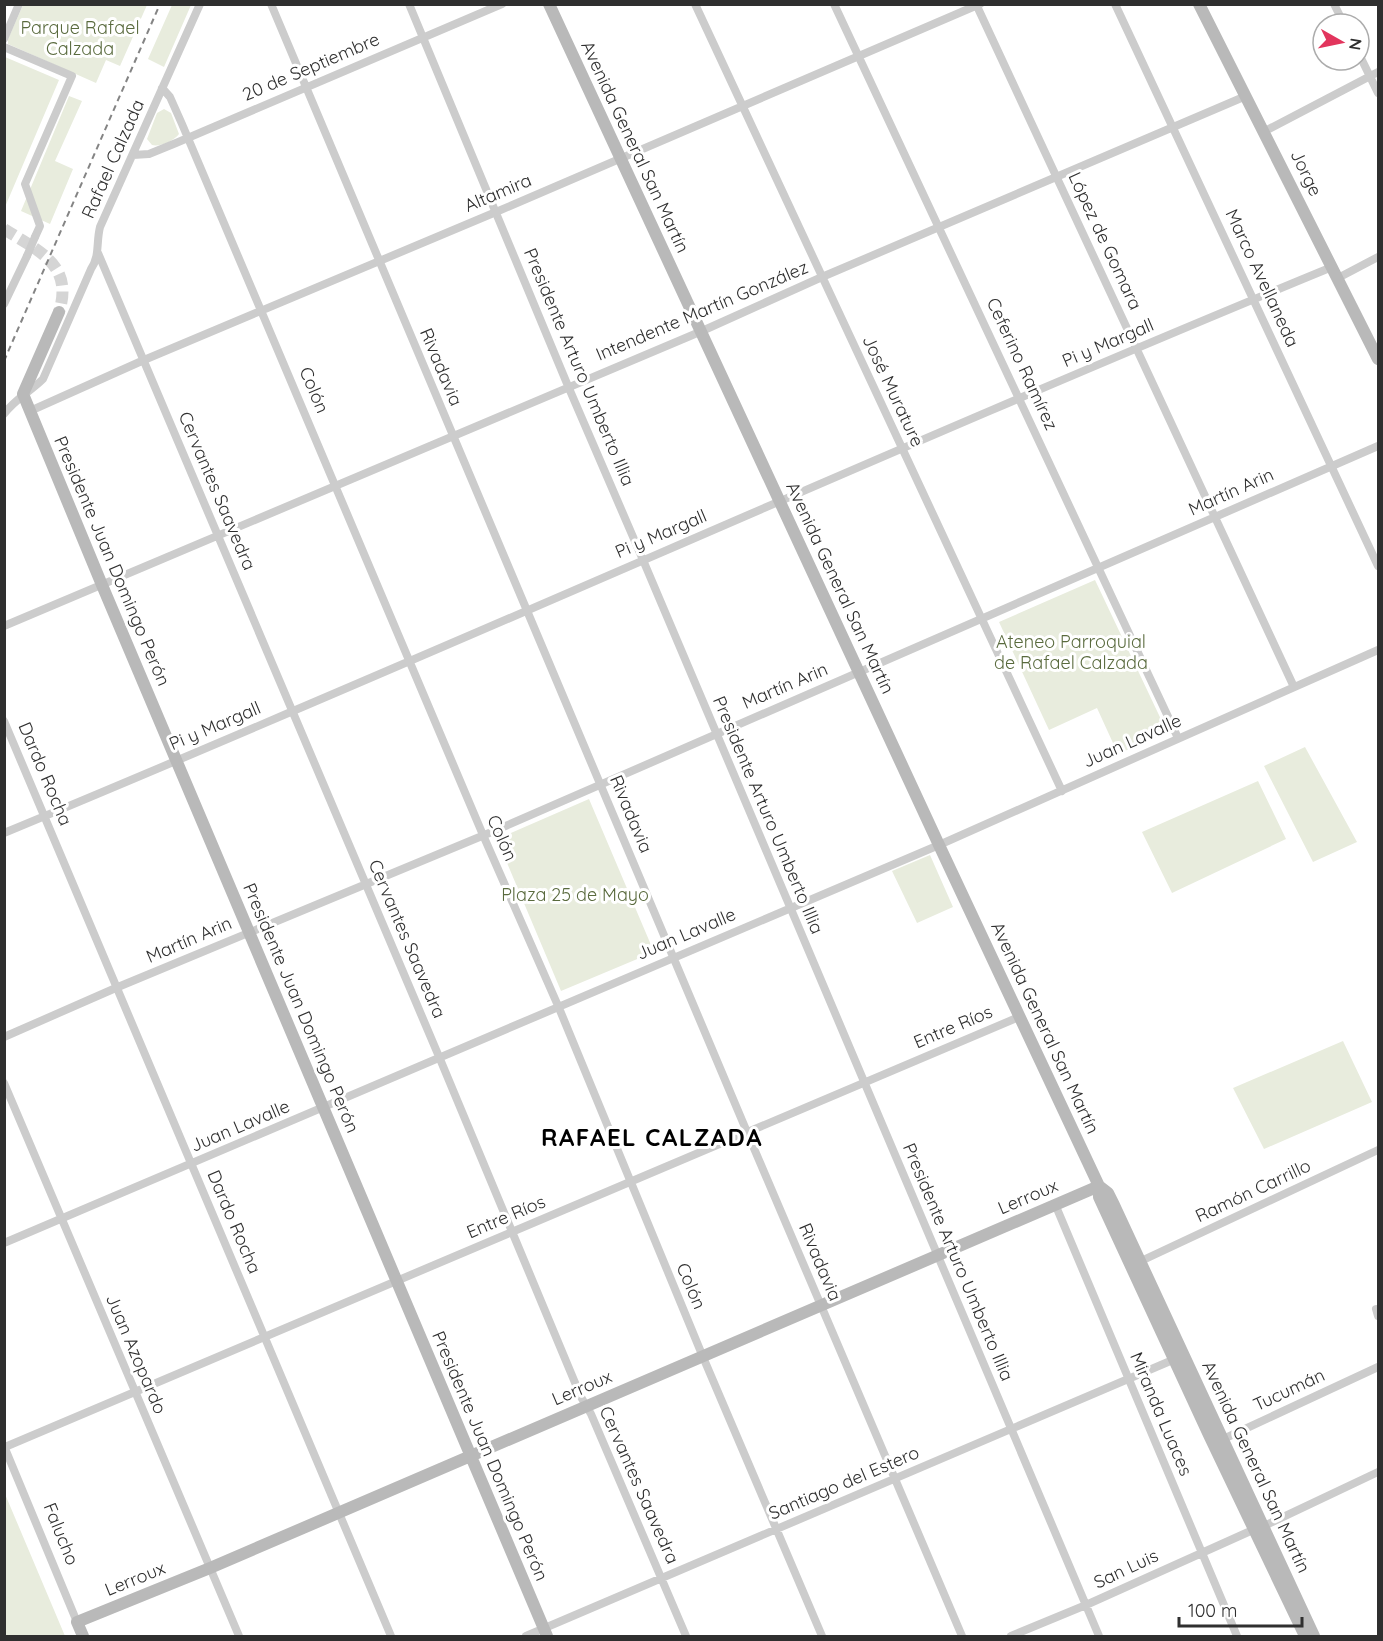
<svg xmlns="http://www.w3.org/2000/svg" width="1383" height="1641" viewBox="0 0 1383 1641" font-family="Quicksand,sans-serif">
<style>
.green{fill:#e8ecdd}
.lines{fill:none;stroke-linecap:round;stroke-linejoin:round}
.secondary-tunnel{stroke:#d5d5d5;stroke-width:12;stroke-dasharray:12 6;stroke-linecap:butt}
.street{stroke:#ccc;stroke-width:8}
.secondary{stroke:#b9b9b9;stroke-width:12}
.rail{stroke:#848484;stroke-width:2;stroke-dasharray:6 4.5;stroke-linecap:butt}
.street-bridge{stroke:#ccc;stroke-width:8}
.labels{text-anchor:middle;stroke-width:6;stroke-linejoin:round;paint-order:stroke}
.park-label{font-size:18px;fill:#596a3d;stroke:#fff}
.street-label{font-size:18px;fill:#2f2f2f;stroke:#fff}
.district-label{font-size:24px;font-weight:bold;letter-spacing:1.5px;fill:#000;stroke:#fff}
</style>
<rect width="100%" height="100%" fill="#fff"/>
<!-- green -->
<path class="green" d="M23,5H147L120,66L106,60L96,83L8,44V39Z
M172,5H191L164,67L148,59Z
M5,57L59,80L5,207Z
M69,96L82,101L55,161L73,169L50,224L21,211Z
M164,109L171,113L179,134C174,141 160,147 152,145L147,139L157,113Z
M1095,580L1167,732L1118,754L1097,708L1049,730L999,622Z
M1305,747L1357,842L1313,862L1264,766Z
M1258,781L1286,839L1172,893L1142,832Z
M589,799L654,952L561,991L497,839Z
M930,855L953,907L917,923L892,871Z
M1343,1041L1372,1102L1264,1149L1233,1088Z
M4,1494H5L65,1636H5Z"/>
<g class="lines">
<!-- secondary-tunnel -->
<path class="secondary-tunnel" d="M4,229C38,251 74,264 59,312"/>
<!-- street -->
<path class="street" d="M271,4L747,1132L962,1636
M409,4L568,386L643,560L1099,1636
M695,4L1062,791
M834,4L1178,738
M976,4L1294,687
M1115,4L1378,566
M1334,4L1344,24
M4,39L19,4
M4,47L72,76L25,184L40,226L35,237
M1359,54L1378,93
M162,88L170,97L182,124L483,835L559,1008L703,1357L822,1636
M1265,131L1378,72
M133,155L149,154L176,143L502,4
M98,253L440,1059L581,1397L591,1414L686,1636
M1338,278L1378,257
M4,304L27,256
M30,411L144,360L496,212L980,4
M4,414C15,399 30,392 43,379L91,269C100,256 96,243 100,227L200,4
M4,626L702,331L822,277L1246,96
M4,721L391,1636
M4,833C449,649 887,450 1332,267
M4,1037L118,987L494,831L1378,446
M4,1083L239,1636
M1055,1204L1237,1636
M4,1243L939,845L1378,650
M1141,1261L1378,1150
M1376,1309L1378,1316
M1219,1441L1378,1367
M4,1446L77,1622
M5,1447L1019,1017
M1264,1526L1378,1472
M526,1636L1175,1359
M1011,1636L1086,1605L1255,1529"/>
<!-- secondary -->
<path class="secondary" d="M549,4L939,845L1099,1186L1108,1193L1114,1205L1314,1636
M1199,4L1378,359
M59,312L23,394L102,585L547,1636
M1099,1186V1197L1209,1435L1305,1636
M83,1636L77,1622L210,1568L1099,1186"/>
<!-- rail -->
<path class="rail" d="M4,361L160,4"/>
<!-- street-bridge -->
<path class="street-bridge" d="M27,256L35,237"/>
</g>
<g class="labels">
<!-- park labels -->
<g class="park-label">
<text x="80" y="34">Parque Rafael<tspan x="80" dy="21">Calzada</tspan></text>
<text x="1071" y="648">Ateneo Parroquial<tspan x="1071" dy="21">de Rafael Calzada</tspan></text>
<text x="575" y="901">Plaza 25 de Mayo</text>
</g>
<!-- street labels -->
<g class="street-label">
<text transform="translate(311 67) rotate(-23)" y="6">20 de Septiembre</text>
<text transform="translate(635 147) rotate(65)" y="6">Avenida General San Martín</text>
<text transform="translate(113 159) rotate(-66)" y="6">Rafael Calzada</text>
<text transform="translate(1306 173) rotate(64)" y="6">Jorge</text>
<text transform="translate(498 193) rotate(-23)" y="6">Altamira</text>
<text transform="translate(1105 241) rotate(65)" y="6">López de Gomara</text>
<text transform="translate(1262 278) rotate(65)" y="6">Marco Avellaneda</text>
<text transform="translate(702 311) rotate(-23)" y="6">Intendente Martín González</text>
<text transform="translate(1108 343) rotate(-23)" y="6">Pi y Margall</text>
<text transform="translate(1022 364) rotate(65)" y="6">Ceferino Ramírez</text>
<text transform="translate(441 367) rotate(67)" y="6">Rivadavia</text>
<text transform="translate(579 367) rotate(67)" y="6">Presidente Arturo Umberto Illia</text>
<text transform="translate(314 390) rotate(67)" y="6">Colón</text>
<text transform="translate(893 391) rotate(65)" y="6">José Murature</text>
<text transform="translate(217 491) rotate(67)" y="6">Cervantes Saavedra</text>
<text transform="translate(1231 492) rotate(-24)" y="6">Martín Arin</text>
<text transform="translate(661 534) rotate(-23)" y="6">Pi y Margall</text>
<text transform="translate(112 561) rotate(67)" y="6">Presidente Juan Domingo Perón</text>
<text transform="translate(840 588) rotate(65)" y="6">Avenida General San Martín</text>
<text transform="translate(785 686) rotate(-23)" y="6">Martín Arin</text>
<text transform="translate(215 726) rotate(-23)" y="6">Pi y Margall</text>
<text transform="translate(1132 741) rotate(-24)" y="6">Juan Lavalle</text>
<text transform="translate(45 774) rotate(67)" y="6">Dardo Rocha</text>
<text transform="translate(631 814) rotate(67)" y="6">Rivadavia</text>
<text transform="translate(768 815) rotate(67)" y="6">Presidente Arturo Umberto Illia</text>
<text transform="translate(502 838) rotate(66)" y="6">Colón</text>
<text transform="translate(686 934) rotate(-23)" y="6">Juan Lavalle</text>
<text transform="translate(407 939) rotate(67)" y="6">Cervantes Saavedra</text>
<text transform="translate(189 940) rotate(-23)" y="6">Martín Arin</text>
<text transform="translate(301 1008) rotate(67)" y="6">Presidente Juan Domingo Perón</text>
<text transform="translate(953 1027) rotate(-23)" y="6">Entre Ríos</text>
<text transform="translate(1045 1028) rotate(65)" y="6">Avenida General San Martín</text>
<text transform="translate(240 1126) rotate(-23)" y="6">Juan Lavalle</text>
<text transform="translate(1253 1191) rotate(-25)" y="6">Ramón Carrillo</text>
<text transform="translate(1028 1197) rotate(-23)" y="6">Lerroux</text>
<text transform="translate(506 1217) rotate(-23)" y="6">Entre Ríos</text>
<text transform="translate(234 1222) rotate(67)" y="6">Dardo Rocha</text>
<text transform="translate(820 1262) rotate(67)" y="6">Rivadavia</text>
<text transform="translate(958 1262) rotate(67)" y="6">Presidente Arturo Umberto Illia</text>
<text transform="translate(691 1286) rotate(67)" y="6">Colón</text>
<text transform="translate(136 1354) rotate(67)" y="6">Juan Azopardo</text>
<text transform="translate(582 1388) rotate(-23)" y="6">Lerroux</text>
<text transform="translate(1289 1390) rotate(-25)" y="6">Tucumán</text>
<text transform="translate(1161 1414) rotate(67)" y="6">Miranda Luaces</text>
<text transform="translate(490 1456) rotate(67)" y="6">Presidente Juan Domingo Perón</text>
<text transform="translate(1256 1467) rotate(65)" y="6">Avenida General San Martín</text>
<text transform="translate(844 1483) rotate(-23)" y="6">Santiago del Estero</text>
<text transform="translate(639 1485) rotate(66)" y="6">Cervantes Saavedra</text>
<text transform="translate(61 1534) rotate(68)" y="6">Falucho</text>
<text transform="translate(1126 1569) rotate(-25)" y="6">San Luis</text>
<text transform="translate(135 1579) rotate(-22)" y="6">Lerroux</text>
</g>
<!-- district labels -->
<g class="district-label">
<text x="652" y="1146">RAFAEL CALZADA</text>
</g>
</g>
<!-- border -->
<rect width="1383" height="1641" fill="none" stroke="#2f2f2f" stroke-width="12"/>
<!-- north arrow -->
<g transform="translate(1341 42) rotate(99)"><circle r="28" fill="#ffffff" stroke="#acacac" stroke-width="1.5"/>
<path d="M0-4.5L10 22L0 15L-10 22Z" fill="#e2355d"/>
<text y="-9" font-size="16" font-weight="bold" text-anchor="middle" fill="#2f2f2f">N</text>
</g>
<!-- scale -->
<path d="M1179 1617v9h123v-9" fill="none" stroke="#2f2f2f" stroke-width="3"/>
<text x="1188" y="1617" font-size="18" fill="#2f2f2f" stroke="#ffffff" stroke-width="4.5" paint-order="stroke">100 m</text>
</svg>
